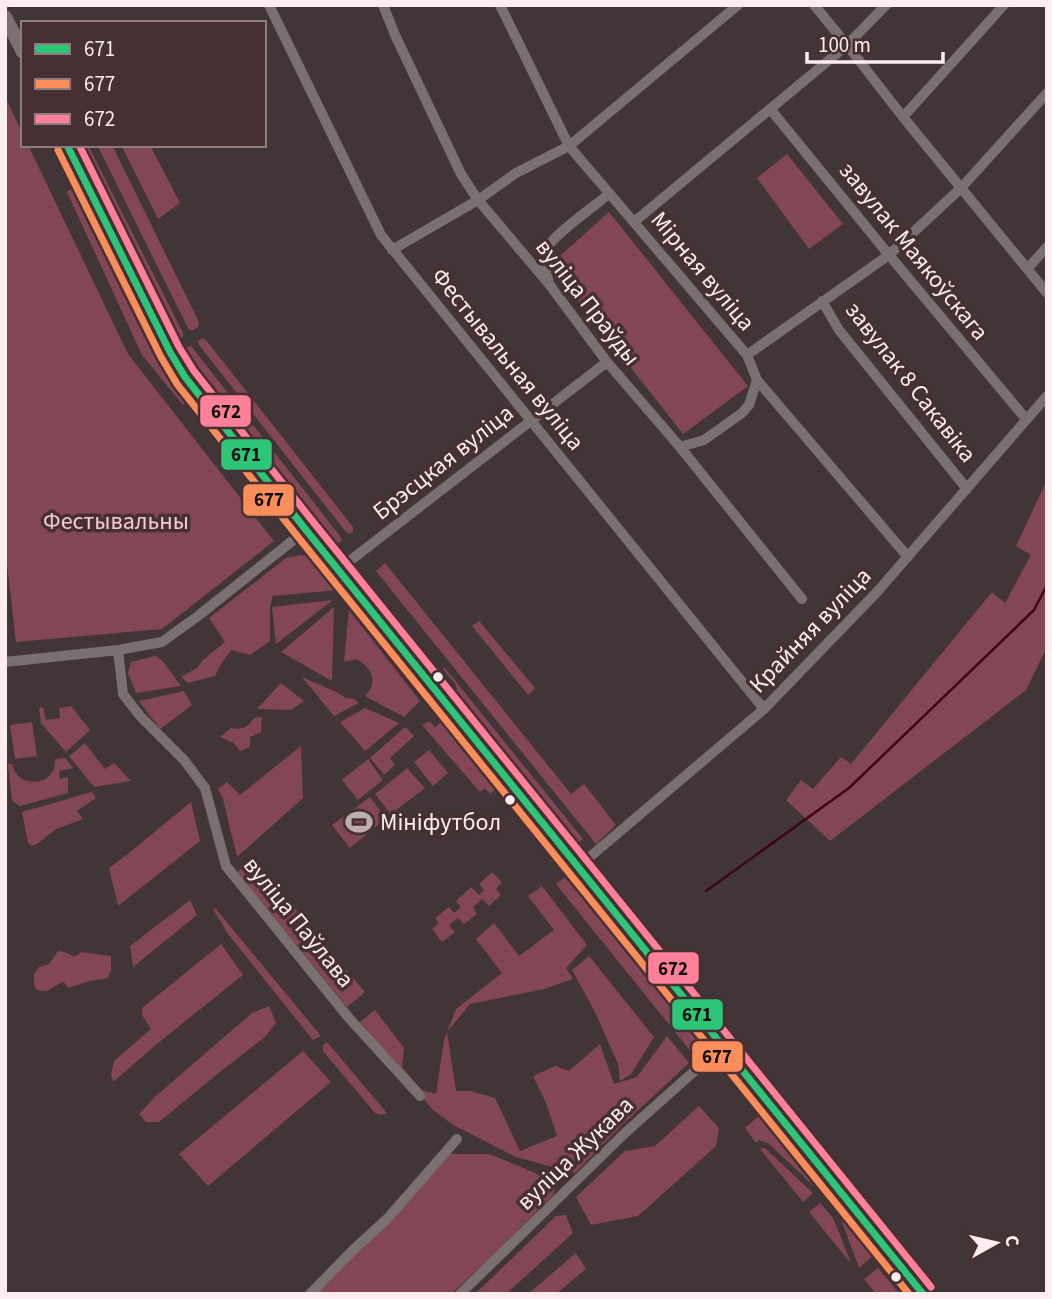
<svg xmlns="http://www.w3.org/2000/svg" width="1052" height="1299" viewBox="0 0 1052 1299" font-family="'Source Sans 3',sans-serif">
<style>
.green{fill:#834655}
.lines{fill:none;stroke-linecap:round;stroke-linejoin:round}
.stream{stroke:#3d0517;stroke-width:2.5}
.minor{stroke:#7a6f71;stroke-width:10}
.major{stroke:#7d6f72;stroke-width:14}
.bus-1-casing{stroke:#473034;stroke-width:12}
.bus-2-casing{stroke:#473034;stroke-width:12}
.bus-3-casing{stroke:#473034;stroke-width:12}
.bus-1{stroke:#2dc577;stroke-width:7}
.bus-2{stroke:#fa8e5a;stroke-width:7}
.bus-3{stroke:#ff8098;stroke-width:7}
.bus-dot{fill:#fdedf0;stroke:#473034;stroke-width:2.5}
.labels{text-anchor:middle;stroke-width:7;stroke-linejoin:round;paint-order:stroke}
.street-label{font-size:24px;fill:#fdedf0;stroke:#473034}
.park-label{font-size:24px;fill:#f5cad2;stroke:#473034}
.poi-label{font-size:24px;fill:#fdedf0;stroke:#473034;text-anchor:start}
.line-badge{stroke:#473034;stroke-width:2.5}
.pale-badge-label{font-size:19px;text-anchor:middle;font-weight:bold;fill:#111}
</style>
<rect width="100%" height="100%" fill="#423538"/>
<!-- green -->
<path class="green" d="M5,97L23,134V145H28L128,354L274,541L162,629L16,642L5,547Z
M81,145H88L183,333V336L181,339H176Z
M97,145H112L199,322L198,327L193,330H189Z
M121,145H150L180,203L158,219Z
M787,154L843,224L809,249L757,178Z
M74,187L159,362L187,401L183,405L142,355L67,192Z
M609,212L748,386L683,434L550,265Z
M202,338L206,340L353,527V532L350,534L346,532L199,345L198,341Z
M191,346L340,536L342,540L339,543L333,544L189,363C185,357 181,352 187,347Z
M1045,484L1047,486V647L1026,690L830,841L786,800L801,780L813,789L841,757L851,764L992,592L1005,603L1031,555L1016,546Z
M301,555C318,557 328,577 337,590L273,596L270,606V641L250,655L231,650L221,664L215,676L188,683L181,677L197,668L203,660L225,642L209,618L286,558Z
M385,563L571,794L584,784L616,825L596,844L376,571Z
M333,600L276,644L272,607Z
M334,607L332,681L281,652Z
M349,610L420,701L404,717L365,696C379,681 372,668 356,659L344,662Z
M479,621L535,688L528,695L472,626Z
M155,656L162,660L181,686L136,693L128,673L131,662Z
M444,667L583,839L575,845L467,711V705L457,692L456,685L443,669Z
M302,677L336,692L346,698L354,699L359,703L334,716Z
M281,683L304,701L291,710L257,709Z
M184,691L192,705L160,729L139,701Z
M71,706L90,730L66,752L41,723L39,708L43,707L46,720L60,718L59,708Z
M365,708L399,723L365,751L340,722Z
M262,717L261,732L250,737V747L240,751L234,743L220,737L231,728C243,730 247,728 254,718Z
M429,721L435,727L441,722L495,790L490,794L485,788L480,792L422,725Z
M32,722L37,756L15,759L10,725Z
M405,727L414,736L390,758L395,765L384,775L370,758Z
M85,743L105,769L114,763L131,781L94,787L69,756Z
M301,746L303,798L237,857L223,799L218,789L227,782L240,795Z
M429,750L448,773L433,786L414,762Z
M65,758L73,768L59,771L60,779L68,777V793L20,806L12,801L8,764H12C17,790 57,787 55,759Z
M368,759L383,780L358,800L342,780Z
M407,768L425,788L391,814L375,794Z
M92,792L96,798L77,811L83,819L56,829L37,844L32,846L28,843L22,812Z
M370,797L386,818L350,848L332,825Z
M191,802L200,841L118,906L109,868L129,853Z
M253,859L365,992L347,1007L237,872Z
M492,872L502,882L496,889L501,895L489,906L482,899L473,907L477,914L464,924L458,918L449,925L455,932L442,942L432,929L439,923L435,918L449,907L454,913L461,907L456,901L471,887L479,895L484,890L479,884Z
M564,878L571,880L698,1036L697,1048L692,1053L556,884Z
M542,886L587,945L566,968L573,979L544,989L470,1004L447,1032L456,1091H470L495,1098L520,1151L557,1136L546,1103L533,1076L555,1066L569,1071L600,1044L614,1084L637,1077L667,1036L689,1063L621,1126L575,1173L516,1157L453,1125L432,1109L360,1022L375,1010L404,1048L402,1067L422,1090L436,1094L444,1040L456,1009L502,973L476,939L494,923L519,956L554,930L528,896Z
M190,900L197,915L133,967L130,946Z
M215,908L321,1036L313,1040L228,934L213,909Z
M221,944L243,975L158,1043L113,1082L111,1075L114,1061L151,1029L142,1015V1008Z
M58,951L65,952L74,957L81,952L111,956V970L108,978L90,981L68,988L64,982C52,985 51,994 37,990L34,985V974L39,967L49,964Z
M589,956L654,1037L631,1074L620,1081L618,1064L595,1012L572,970Z
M269,1006L276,1023L265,1037L221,1071L159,1122H146L139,1114L157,1095L252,1013Z
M327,1042L387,1113L382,1115L375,1113L323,1051V1045Z
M303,1051L331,1082L208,1186L179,1154Z
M699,1106L719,1128L716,1146L638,1216L591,1225L576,1197L625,1151L655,1146Z
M762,1113L822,1185L817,1189L768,1143L759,1140L756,1143L745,1128Z
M762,1148H765L770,1153L813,1193L803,1202L760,1149Z
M445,1154H489L531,1171L555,1185L554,1194L491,1257L451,1294H316Z
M820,1203L833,1218L850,1260L849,1261L809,1212Z
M566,1215L573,1233L506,1294H475L556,1216Z
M841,1219L844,1220L874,1255L859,1268Z
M576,1253L586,1269L556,1294H528Z
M878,1268L898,1292L902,1289L906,1294H876L864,1279Z"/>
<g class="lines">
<!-- stream -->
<path class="stream" d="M706,891L849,788L1034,610L1047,585"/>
<!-- minor -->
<path class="minor" d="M269,5L381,235L764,709
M383,5L395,35L461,174L478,200L549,284L607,362L680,447L802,599
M500,5L569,146L747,355L757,380L908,557
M814,5L847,45L903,117L1047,293
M771,110L889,255L1026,419
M903,117L1004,5
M634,222L847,45L886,5
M392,250L478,200L516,173L569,146L738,5
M1028,268L1047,247
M549,284C547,274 542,260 546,250C551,236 596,205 609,194
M822,301L839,330L967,489
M747,355L889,255L961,188L1047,93
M680,447L704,440L742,413L749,405L757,380
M338,570L607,362
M118,650L123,694L140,716L184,760L205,788L226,866L348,1017L420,1096
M5,662L118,650L162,642L198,616L306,530
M578,867L764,709L877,592L1047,396
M310,1294L353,1250L387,1219L457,1139
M460,1294L625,1133L699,1067L724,1049"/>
<!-- major -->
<path class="major" d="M5,17L23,52
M67,145L170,352L185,377L306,530L923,1294"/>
<defs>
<path id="bus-1" d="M67,145L170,352L185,377L306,530L923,1294"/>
<path id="bus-2" d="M58,150L161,357L177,384L298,537L909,1294"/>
<path id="bus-3" d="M79,145L179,347L194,371L314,523L931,1287"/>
</defs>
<!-- bus-1 casing -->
<use href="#bus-1" class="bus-1-casing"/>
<!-- bus-2 casing -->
<use href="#bus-2" class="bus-2-casing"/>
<!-- bus-3 casing -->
<use href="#bus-3" class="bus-3-casing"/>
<!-- bus-1 -->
<use href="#bus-1" class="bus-1"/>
<!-- bus-2 -->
<use href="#bus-2" class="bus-2"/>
<!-- bus-3 -->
<use href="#bus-3" class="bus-3"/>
</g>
<!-- icons -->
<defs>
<symbol id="stadium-bare" viewBox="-9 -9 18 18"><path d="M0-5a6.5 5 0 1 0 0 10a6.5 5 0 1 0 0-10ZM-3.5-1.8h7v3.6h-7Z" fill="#bcadb0" stroke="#473034" stroke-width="2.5" paint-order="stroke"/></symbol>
</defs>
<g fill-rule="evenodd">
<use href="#stadium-bare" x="340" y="803" width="38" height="38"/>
</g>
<!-- markers -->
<g class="bus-dot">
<circle cx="438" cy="677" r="6"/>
<circle cx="510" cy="800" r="6"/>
<circle cx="896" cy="1277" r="6"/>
</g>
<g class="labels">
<!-- street labels -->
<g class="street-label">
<text transform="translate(914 251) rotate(51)" y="8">завулак Маякоўскага</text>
<text transform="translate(703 271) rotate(50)" y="8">Мірная вуліца</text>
<text transform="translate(588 302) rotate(52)" y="8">вуліца Праўды</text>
<text transform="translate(508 359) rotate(51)" y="8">Фестывальная вуліца</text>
<text transform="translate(911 382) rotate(52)" y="8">завулак 8 Сакавіка</text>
<text transform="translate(443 462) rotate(-38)" y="8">Брэсцкая вуліца</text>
<text transform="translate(810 630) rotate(-46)" y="8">Крайняя вуліца</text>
<text transform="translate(299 922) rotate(51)" y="8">вуліца Паўлава</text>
<text transform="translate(575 1153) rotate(-44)" y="8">вуліца Жукава</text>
</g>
<!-- park labels -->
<g class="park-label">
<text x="116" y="529">Фестывальны</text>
</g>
<!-- poi labels -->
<g class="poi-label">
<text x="380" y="830">Мініфутбол</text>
</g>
</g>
<g class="line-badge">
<rect x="199" y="394" width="53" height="34" rx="7" fill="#ff8098"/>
<rect x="220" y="438" width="53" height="33" rx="7" fill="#2dc577"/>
<rect x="242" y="483" width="53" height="34" rx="7" fill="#fa8e5a"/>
<rect x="647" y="951" width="53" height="34" rx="7" fill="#ff8098"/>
<rect x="671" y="998" width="53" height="33" rx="7" fill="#2dc577"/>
<rect x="691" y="1040" width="53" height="33" rx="7" fill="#fa8e5a"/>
</g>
<g class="pale-badge-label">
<text x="226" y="418">672</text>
<text x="246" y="461">671</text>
<text x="269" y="506">677</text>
<text x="673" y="975">672</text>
<text x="697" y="1021">671</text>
<text x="717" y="1063">677</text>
</g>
<!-- border -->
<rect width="1052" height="1299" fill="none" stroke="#fdedf0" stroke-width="14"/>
<!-- legend -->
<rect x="21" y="21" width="245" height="126" fill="#473034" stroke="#907c7f" stroke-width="2"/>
<rect x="35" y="44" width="35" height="10" fill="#2dc577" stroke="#907c7f" stroke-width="2"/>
<text x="84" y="56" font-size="21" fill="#fdedf0">671</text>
<rect x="35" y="79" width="35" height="10" fill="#fa8e5a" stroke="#907c7f" stroke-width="2"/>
<text x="84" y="91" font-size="21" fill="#fdedf0">677</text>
<rect x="35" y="114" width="35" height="10" fill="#ff8098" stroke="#907c7f" stroke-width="2"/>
<text x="84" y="126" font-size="21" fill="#fdedf0">672</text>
<!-- north arrow -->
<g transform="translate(996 1243) rotate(82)" stroke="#473034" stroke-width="5" paint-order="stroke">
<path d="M0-5L12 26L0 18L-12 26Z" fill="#fdedf0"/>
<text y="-10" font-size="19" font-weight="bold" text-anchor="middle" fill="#fdedf0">С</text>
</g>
<!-- scale -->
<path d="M807 52v10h136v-10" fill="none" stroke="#fdedf0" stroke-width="3.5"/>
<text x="818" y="52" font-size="21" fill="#fdedf0" stroke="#473034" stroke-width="5" paint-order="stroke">100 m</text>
</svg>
